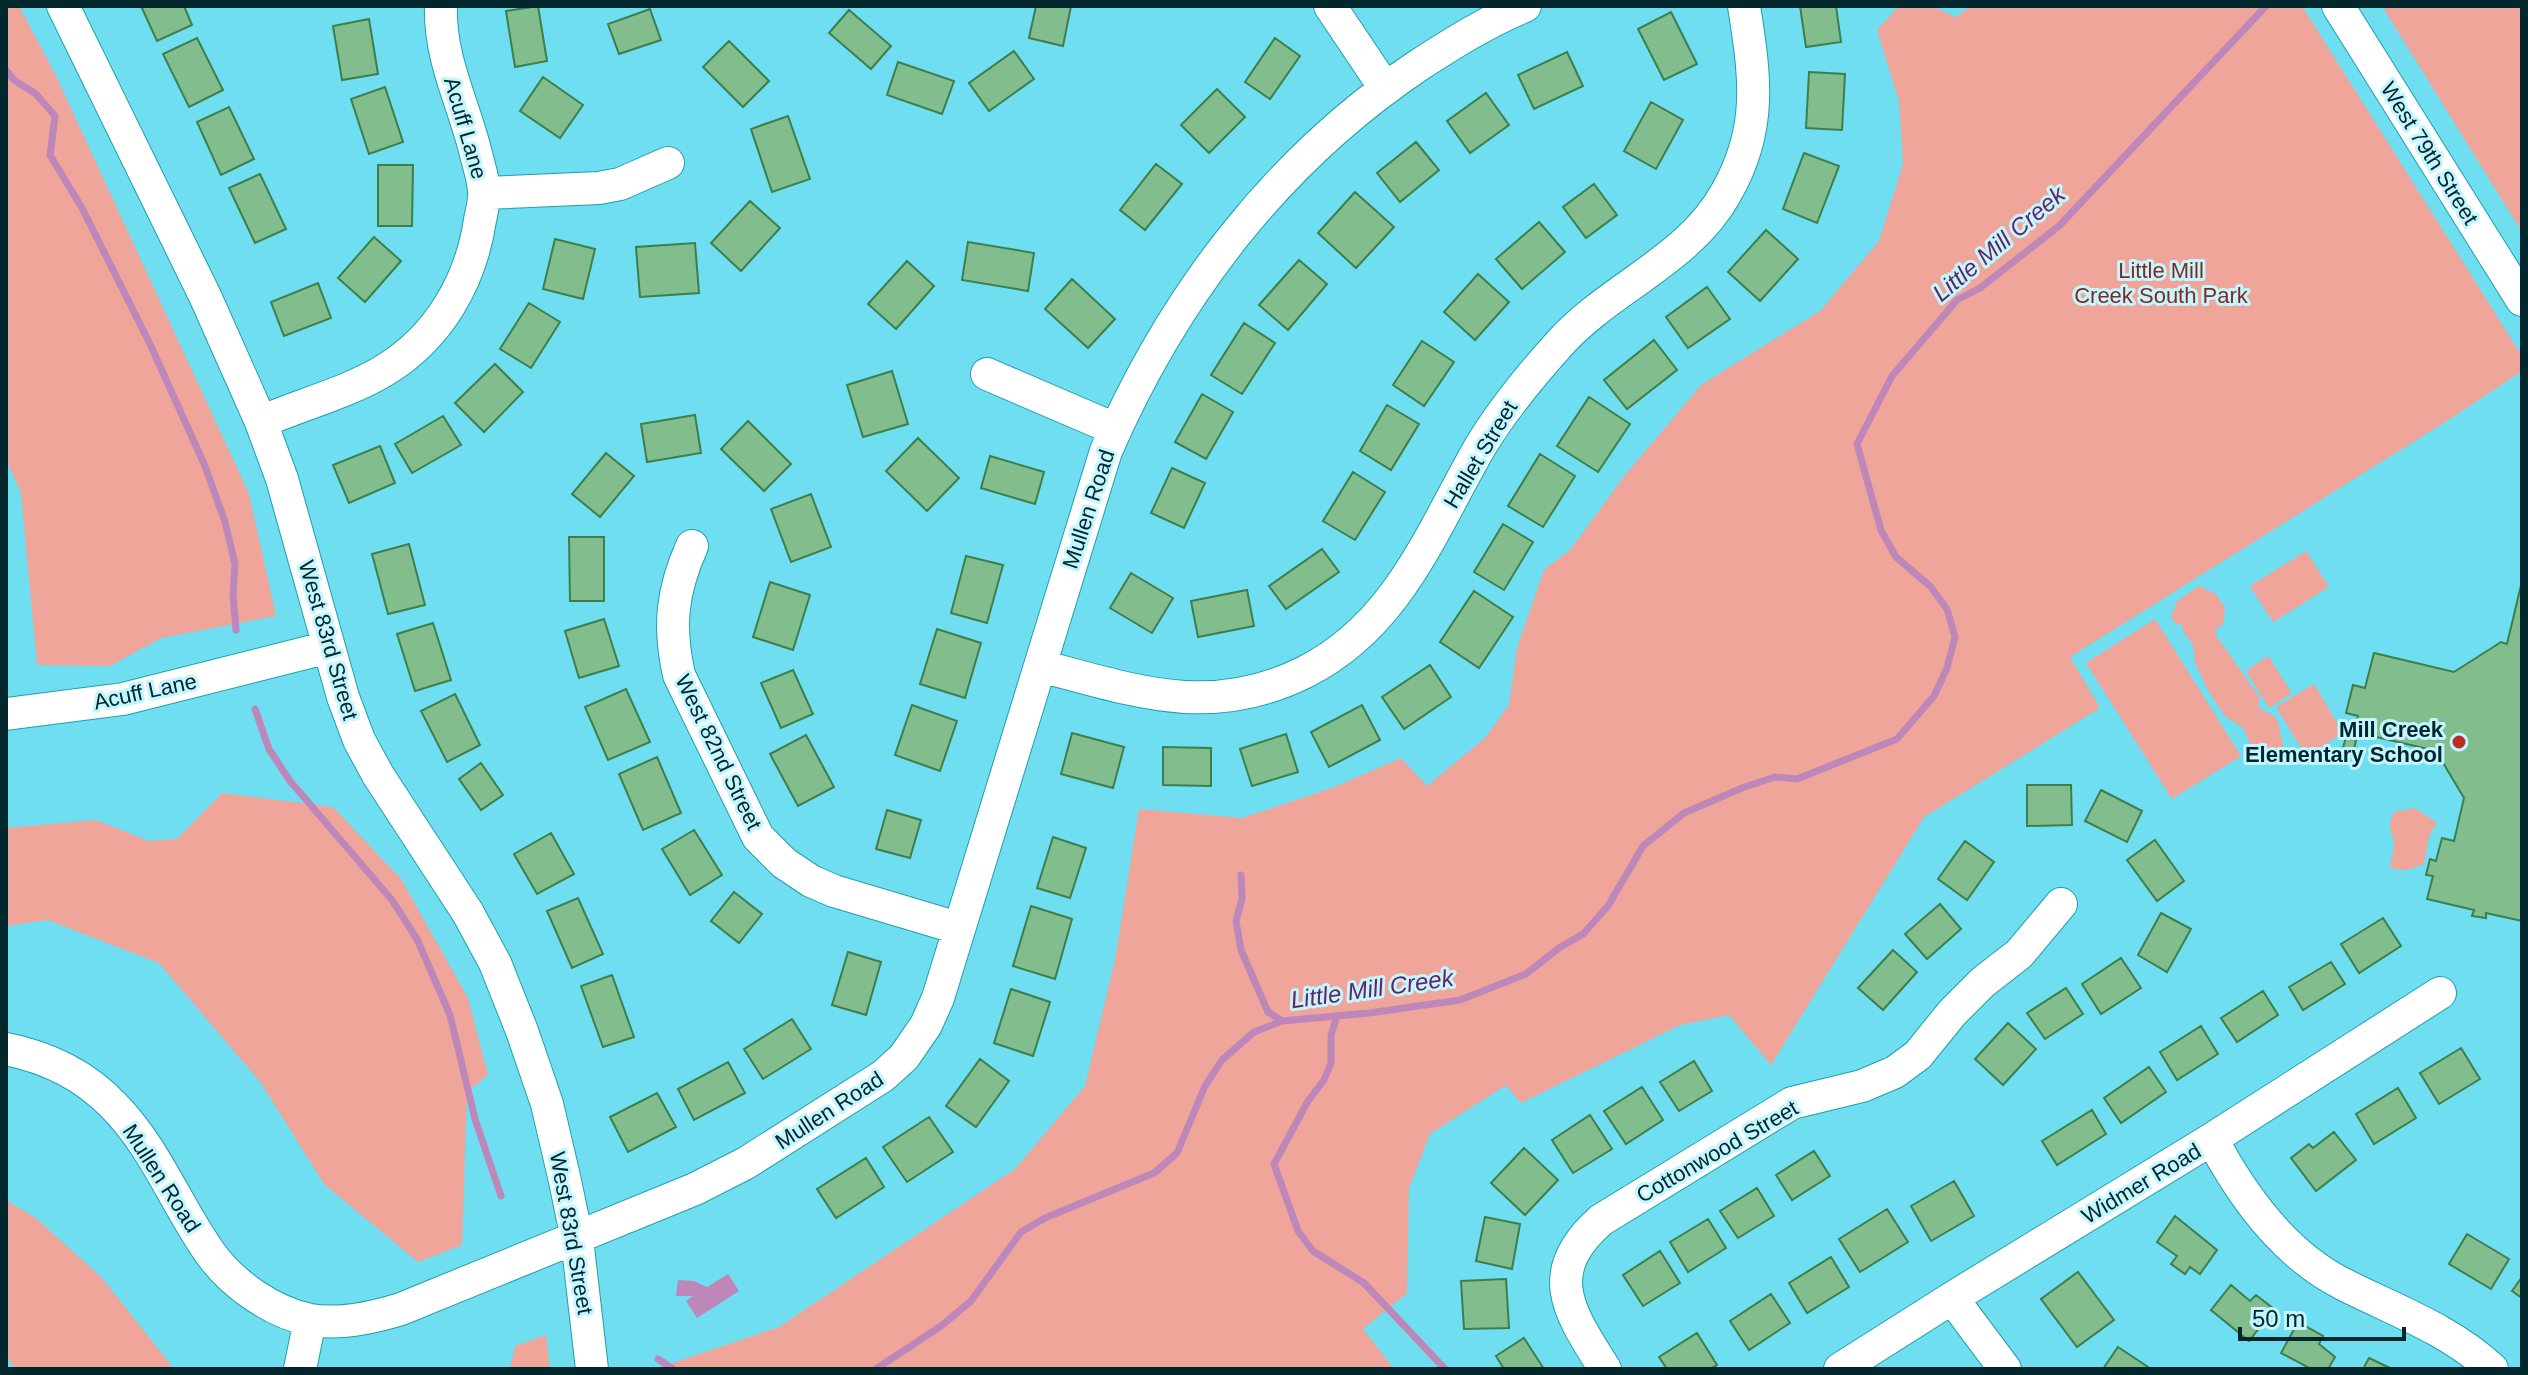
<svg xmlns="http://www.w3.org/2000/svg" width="2528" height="1375" viewBox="0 0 2528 1375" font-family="Arial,sans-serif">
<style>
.green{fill:#efa599}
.water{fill:#be87b9}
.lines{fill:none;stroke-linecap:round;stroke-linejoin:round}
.stream{stroke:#be87b9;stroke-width:7}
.building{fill:#82be8d;stroke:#3d7f4c;stroke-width:2}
.minor-casing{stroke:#1f9fb0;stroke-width:34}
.minor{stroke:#fff;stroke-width:32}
.poi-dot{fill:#bb2e22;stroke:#c4f6ff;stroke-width:3}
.labels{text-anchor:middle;stroke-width:6;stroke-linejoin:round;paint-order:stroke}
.street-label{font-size:22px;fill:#01262c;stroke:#c4f6ff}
.park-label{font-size:22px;fill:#822920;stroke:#c4f6ff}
.poi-label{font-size:22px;font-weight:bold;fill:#01262c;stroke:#c4f6ff;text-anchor:end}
.water-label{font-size:24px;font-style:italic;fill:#642361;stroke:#c4f6ff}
</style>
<rect width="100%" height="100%" fill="#6edef0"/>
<!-- green -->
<path class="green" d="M6,6H19L56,76L249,494L276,616L161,638L110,666L37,665L21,493L6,459Z
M1899,6H1932L1955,17L1972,6H2302L2522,356V371L2453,417L2070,657L2100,708L1924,817L1771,1065L1729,1015L1680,1025L1521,1103L1506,1085L1430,1134L1409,1188L1407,1293L1363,1329L1394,1369H655L779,1327L1015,1169L1085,1086L1115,960L1139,809L1242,818L1332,788L1401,758L1427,786L1485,738L1509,705L1517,648L1544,570L1570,550L1626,474L1701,385L1820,311L1879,241L1903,164L1899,101L1877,30Z
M2382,6H2522V232Z
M2306,551L2329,587L2273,622L2250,586Z
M2199,586L2216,594L2225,608L2223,624L2215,630L2217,637L2260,698L2258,706C2263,711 2270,713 2275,717C2280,723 2279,730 2281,736C2286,753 2282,761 2263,761L2255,754L2243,728L2225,716L2209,692L2195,663L2193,644L2184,633L2182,625L2175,623L2171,617L2177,601Z
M2155,619L2241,756L2172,799L2086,663Z
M2268,656L2292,693L2269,708L2246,671Z
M2314,684L2343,733L2306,756L2276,707Z
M222,793L333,807L401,879L468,998L488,1075L467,1092L462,1245L418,1262L324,1184L261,1083L159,963L48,920L6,926V828L96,820L149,841L177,839Z
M2415,808L2437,823L2429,836L2424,864L2408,870L2393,869L2390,866C2391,859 2394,851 2394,845C2394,829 2385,834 2394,812Z
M6,1200L37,1219L102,1278L174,1369H15L6,1355Z
M546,1335L550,1369H510L515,1346Z"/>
<!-- water -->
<path class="water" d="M728,1274L739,1291L697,1318L686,1301L693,1296H676L678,1280L694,1281L707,1287Z"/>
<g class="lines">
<!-- stream -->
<path class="stream" d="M6,70L14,80L36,94L55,116L50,155L82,208L150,344L205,466L225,522L235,564L233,595L236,630
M255,709L269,749L290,781L392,900L417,939L450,1015L475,1119L501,1196
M1241,875L1242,899L1236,921L1241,950L1268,1012L1282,1021
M1337,1016L1331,1035V1063L1324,1080L1308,1101L1274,1164L1298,1231L1313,1251L1364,1283L1445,1369
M658,1359L673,1369
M876,1369L941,1326L971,1301L1021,1232L1045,1218L1154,1173L1177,1153L1205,1086L1222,1060L1254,1032L1282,1021L1369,1013L1460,1000L1526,974L1559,948L1583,934L1608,906L1643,846L1684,813L1742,788L1775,777L1797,779L1897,739L1934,696L1947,668L1955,637L1947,609L1930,586L1896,557L1881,530L1857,444L1892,376L1957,300L1980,288L2059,226L2266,6"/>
</g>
<!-- building -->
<path class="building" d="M141,6H184L192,25L157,41Z
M538,6L547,61L515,67L506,11Z
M1036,6H1071L1063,46L1029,38Z
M1800,6H1836L1841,42L1806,47Z
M650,9L661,40L619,54L608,24Z
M849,10L891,46L871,69L829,33Z
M1671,12L1697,64L1664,80L1638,29Z
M369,19L378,74L342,80L333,26Z
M197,38L223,90L189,107L163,54Z
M1275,38L1300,56L1270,99L1245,82Z
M729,41L769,81L743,107L703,67Z
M1014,51L1034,79L989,111L969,83Z
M1567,52L1583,86L1534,109L1518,75Z
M898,62L954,81L942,114L887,95Z
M1809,72L1845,74L1842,130L1806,128Z
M543,77L583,105L560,138L520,111Z
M385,87L403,142L369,154L351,99Z
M1217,89L1245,117L1209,153L1181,125Z
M1486,93L1509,125L1470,153L1447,121Z
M1651,102L1683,120L1656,169L1624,151Z
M229,107L254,159L221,175L197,122Z
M788,116L810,179L772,192L751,129Z
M1416,142L1439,170L1400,202L1377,173Z
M1804,153L1839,166L1817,223L1783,209Z
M1156,164L1182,184L1145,230L1120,210Z
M378,165H413L412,226H378Z
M260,174L286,229L255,243L229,188Z
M1594,184L1617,215L1586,238L1563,207Z
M1355,192L1394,227L1356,268L1318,233Z
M750,201L780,228L741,271L711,243Z
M1539,222L1565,252L1522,289L1496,259Z
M1766,230L1798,259L1760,301L1728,272Z
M374,237L401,261L365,302L338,278Z
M555,239L595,249L583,299L543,289Z
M968,242L1034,253L1028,291L962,280Z
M695,243L699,293L640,297L636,247Z
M1299,260L1327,284L1288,330L1259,305Z
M907,261L934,286L896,329L868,304Z
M1478,274L1509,302L1475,340L1444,312Z
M1072,279L1115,319L1088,348L1045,309Z
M318,283L331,318L284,336L271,302Z
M1707,287L1730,319L1688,348L1666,317Z
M529,303L560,322L531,368L500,349Z
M1244,323L1275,343L1242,394L1211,375Z
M1654,340L1677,370L1627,409L1604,380Z
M1422,341L1454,362L1424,406L1393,385Z
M495,364L523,392L484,432L455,403Z
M892,371L908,424L863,437L847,385Z
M1202,394L1233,412L1206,459L1175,442Z
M1589,397L1630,424L1598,472L1557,446Z
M1387,405L1419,424L1391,470L1360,451Z
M695,415L701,453L647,462L641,424Z
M443,416L461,445L412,473L395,444Z
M748,421L791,464L764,491L721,449Z
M918,438L959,478L927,511L886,471Z
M380,446L395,483L349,503L333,465Z
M606,453L634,476L600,517L572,494Z
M1540,454L1575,476L1543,527L1508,506Z
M990,456L1044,472L1035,504L981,488Z
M1172,468L1205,483L1184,528L1151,513Z
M1353,472L1385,492L1355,540L1323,521Z
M811,494L831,547L791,562L771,509Z
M1503,524L1533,542L1504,590L1474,572Z
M569,537H604V601H570Z
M409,544L425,605L388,614L372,554Z
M1322,549L1339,572L1286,609L1269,586Z
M966,556L1003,565L987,623L951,613Z
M1131,573L1173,598L1152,633L1110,608Z
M2522,581V921L2486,913V918L2472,916L2474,910L2427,899L2433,876L2426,875L2430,859L2436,861L2442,838L2454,841L2464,798L2436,751L2355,732L2358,716L2346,713L2353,685L2365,688L2374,653L2454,672L2501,642L2507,644Z
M770,582L810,595L793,650L753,637Z
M1247,590L1254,626L1198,637L1191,601Z
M1474,591L1513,617L1479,668L1440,642Z
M604,619L619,666L579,678L565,631Z
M433,623L451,680L415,691L397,634Z
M937,629L981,643L965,698L920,684Z
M1430,665L1451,697L1404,729L1382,697Z
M793,670L813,714L781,728L761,683Z
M626,689L650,742L608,760L585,707Z
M455,694L480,745L447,762L421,711Z
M912,705L957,721L940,771L895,755Z
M1362,705L1380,740L1329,767L1311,732Z
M1072,733L1124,747L1113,788L1061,774Z
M1286,734L1298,772L1252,786L1240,749Z
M806,735L834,787L798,806L770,754Z
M2346,737L2356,740L2354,750L2343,748Z
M1163,747L1211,748V786L1163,785Z
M657,757L681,813L643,830L619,774Z
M481,763L503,795L481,810L459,779Z
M2027,785H2071L2072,825L2027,826Z
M2101,790L2142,811L2127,842L2085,821Z
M887,810L921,820L910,858L876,849Z
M694,830L722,875L690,895L662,849Z
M551,833L574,874L537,894L514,854Z
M1053,837L1086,848L1070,898L1037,888Z
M2155,840L2184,881L2157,901L2127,860Z
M1965,841L1994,862L1967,900L1938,879Z
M734,892L762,914L739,943L711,921Z
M578,898L603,954L572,968L547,911Z
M1940,904L1961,929L1927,959L1905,934Z
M1031,906L1072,919L1055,979L1013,966Z
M2161,913L2191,929L2167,972L2138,955Z
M2383,918L2401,946L2359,973L2341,944Z
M1893,950L1917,972L1883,1010L1858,988Z
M848,952L881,962L866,1015L832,1005Z
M2121,958L2141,988L2101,1014L2082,984Z
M2331,962L2345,984L2303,1010L2289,987Z
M612,975L634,1037L603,1047L581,986Z
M2066,988L2083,1014L2045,1039L2027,1013Z
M1011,989L1050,1002L1033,1056L994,1043Z
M2263,991L2278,1015L2237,1042L2221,1018Z
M792,1019L811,1049L763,1079L744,1049Z
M2008,1023L2036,1049L2003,1085L1975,1059Z
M2201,1026L2218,1054L2177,1080L2160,1052Z
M2461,1048L2480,1079L2439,1104L2420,1073Z
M980,1059L1009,1081L976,1127L946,1106Z
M1694,1061L1712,1091L1679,1111L1660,1082Z
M728,1062L745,1093L694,1120L678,1089Z
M2149,1067L2166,1092L2121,1123L2104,1098Z
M1642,1087L1663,1120L1626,1144L1604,1111Z
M2398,1088L2416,1118L2374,1144L2356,1114Z
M657,1093L676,1127L628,1152L610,1117Z
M2092,1110L2106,1134L2057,1165L2042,1141Z
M1590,1115L1612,1149L1573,1173L1552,1140Z
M929,1117L953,1152L907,1182L883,1147Z
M2334,1132L2356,1160L2316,1191L2291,1158L2309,1144L2313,1148Z
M1524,1148L1558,1180L1525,1215L1491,1183Z
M1814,1151L1830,1176L1792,1200L1776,1175Z
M866,1158L884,1187L836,1218L817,1189Z
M1954,1181L1974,1216L1931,1241L1911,1206Z
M1757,1188L1774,1216L1738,1238L1720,1211Z
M1887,1209L1908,1242L1860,1272L1839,1239Z
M2175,1216L2217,1250L2200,1274L2190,1267L2185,1274L2171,1264L2177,1256L2157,1242Z
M1485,1217L1520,1224L1512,1269L1476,1261Z
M1708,1219L1726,1248L1688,1272L1670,1242Z
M2467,1234L2509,1259L2491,1289L2449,1264Z
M1660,1251L1680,1283L1643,1306L1623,1275Z
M1831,1257L1849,1287L1807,1313L1789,1283Z
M2078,1272L2114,1320L2077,1347L2041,1299Z
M2522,1277V1298L2512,1291Z
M1506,1279L1509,1328L1464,1329L1461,1281Z
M2231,1285L2250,1301L2256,1295L2274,1309L2249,1341L2211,1310Z
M1771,1294L1790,1323L1749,1350L1730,1321Z
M2298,1322L2323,1336L2319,1344L2335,1357L2328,1369H2311L2281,1353Z
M1697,1333L1717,1365L1710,1369H1667L1659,1357Z
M1524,1338L1544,1369H1504L1496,1356Z
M2118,1347L2151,1369H2103Z
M2369,1358L2392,1369H2363Z"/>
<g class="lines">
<defs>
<path id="minor" d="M63,6L205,296L261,422L282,479L343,697L359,740L378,775L468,913L495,963L522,1031L547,1104L565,1181L577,1239L592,1369
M1330,6L1385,88
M2338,6L2522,300
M485,193L599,188L620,184L668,163
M987,374L1115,429
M261,422C302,404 347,393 385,370C439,337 471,281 480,220C482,211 485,199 484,190C483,178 479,166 476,154C464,104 439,58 441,6
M692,546C672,591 668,626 679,675L758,837L784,863L811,881L834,891L958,928
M1041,666C1135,691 1211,719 1305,672C1398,625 1431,532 1480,447C1503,409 1531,375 1561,342C1610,288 1690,259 1726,193C1763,129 1755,76 1744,6
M6,714L123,699L329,647
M6,1049C46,1057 84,1075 113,1105C155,1147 176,1205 210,1253C232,1284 272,1312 310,1320C340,1325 372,1318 401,1309L695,1189L746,1163L883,1076L904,1057L926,1025L938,998L1106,451C1174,295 1277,160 1419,65C1453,43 1488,21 1525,6
M2212,1139C2242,1196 2284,1254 2343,1284C2394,1310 2449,1329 2492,1369
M1952,1298L2005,1369
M300,1369L310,1320
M1605,1369C1569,1312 1541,1273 1601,1220L1792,1103L1862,1086L1895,1072L1918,1055L1952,1013L1983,982L2019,954L2061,904
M1840,1369L1952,1298L2212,1139L2440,993"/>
</defs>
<!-- minor casing -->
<use href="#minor" class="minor-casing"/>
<!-- minor -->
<use href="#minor" class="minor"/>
</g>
<!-- markers -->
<circle class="poi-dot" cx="2459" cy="742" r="8"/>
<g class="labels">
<!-- street labels -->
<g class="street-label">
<text transform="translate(466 128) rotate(74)" y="8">Acuff Lane</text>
<text transform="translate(2430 153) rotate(58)" y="8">West 79th Street</text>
<text transform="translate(1480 454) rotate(-59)" y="8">Hallet Street</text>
<text transform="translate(1088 509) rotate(-72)" y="8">Mullen Road</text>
<text transform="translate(329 640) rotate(74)" y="8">West 83rd Street</text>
<text transform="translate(145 691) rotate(-12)" y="8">Acuff Lane</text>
<text transform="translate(719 752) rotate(64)" y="8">West 82nd Street</text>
<text transform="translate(829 1110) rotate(-33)" y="8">Mullen Road</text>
<text transform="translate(1717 1151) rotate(-30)" y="8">Cottonwood Street</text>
<text transform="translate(162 1178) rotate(57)" y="8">Mullen Road</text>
<text transform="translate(2141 1183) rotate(-31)" y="8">Widmer Road</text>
<text transform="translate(572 1233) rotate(80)" y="8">West 83rd Street</text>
</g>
<!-- park labels -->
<g class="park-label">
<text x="2161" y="278">Little Mill<tspan x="2161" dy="25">Creek South Park</tspan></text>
</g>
<!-- poi labels -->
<g class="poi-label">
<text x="2443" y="737">Mill Creek<tspan x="2443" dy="25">Elementary School</tspan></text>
</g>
<!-- water labels -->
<g class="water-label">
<text transform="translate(1999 244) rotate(-40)" y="8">Little Mill Creek</text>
<text transform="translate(1372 989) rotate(-8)" y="8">Little Mill Creek</text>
</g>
</g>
<!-- border -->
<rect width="2528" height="1375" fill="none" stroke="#01262c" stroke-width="16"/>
<!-- scale -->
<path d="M2240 1327v12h164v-12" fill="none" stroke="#01262c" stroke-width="4"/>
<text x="2252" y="1327" font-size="24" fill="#01262c" stroke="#c4f6ff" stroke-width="6" paint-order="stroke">50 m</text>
</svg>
